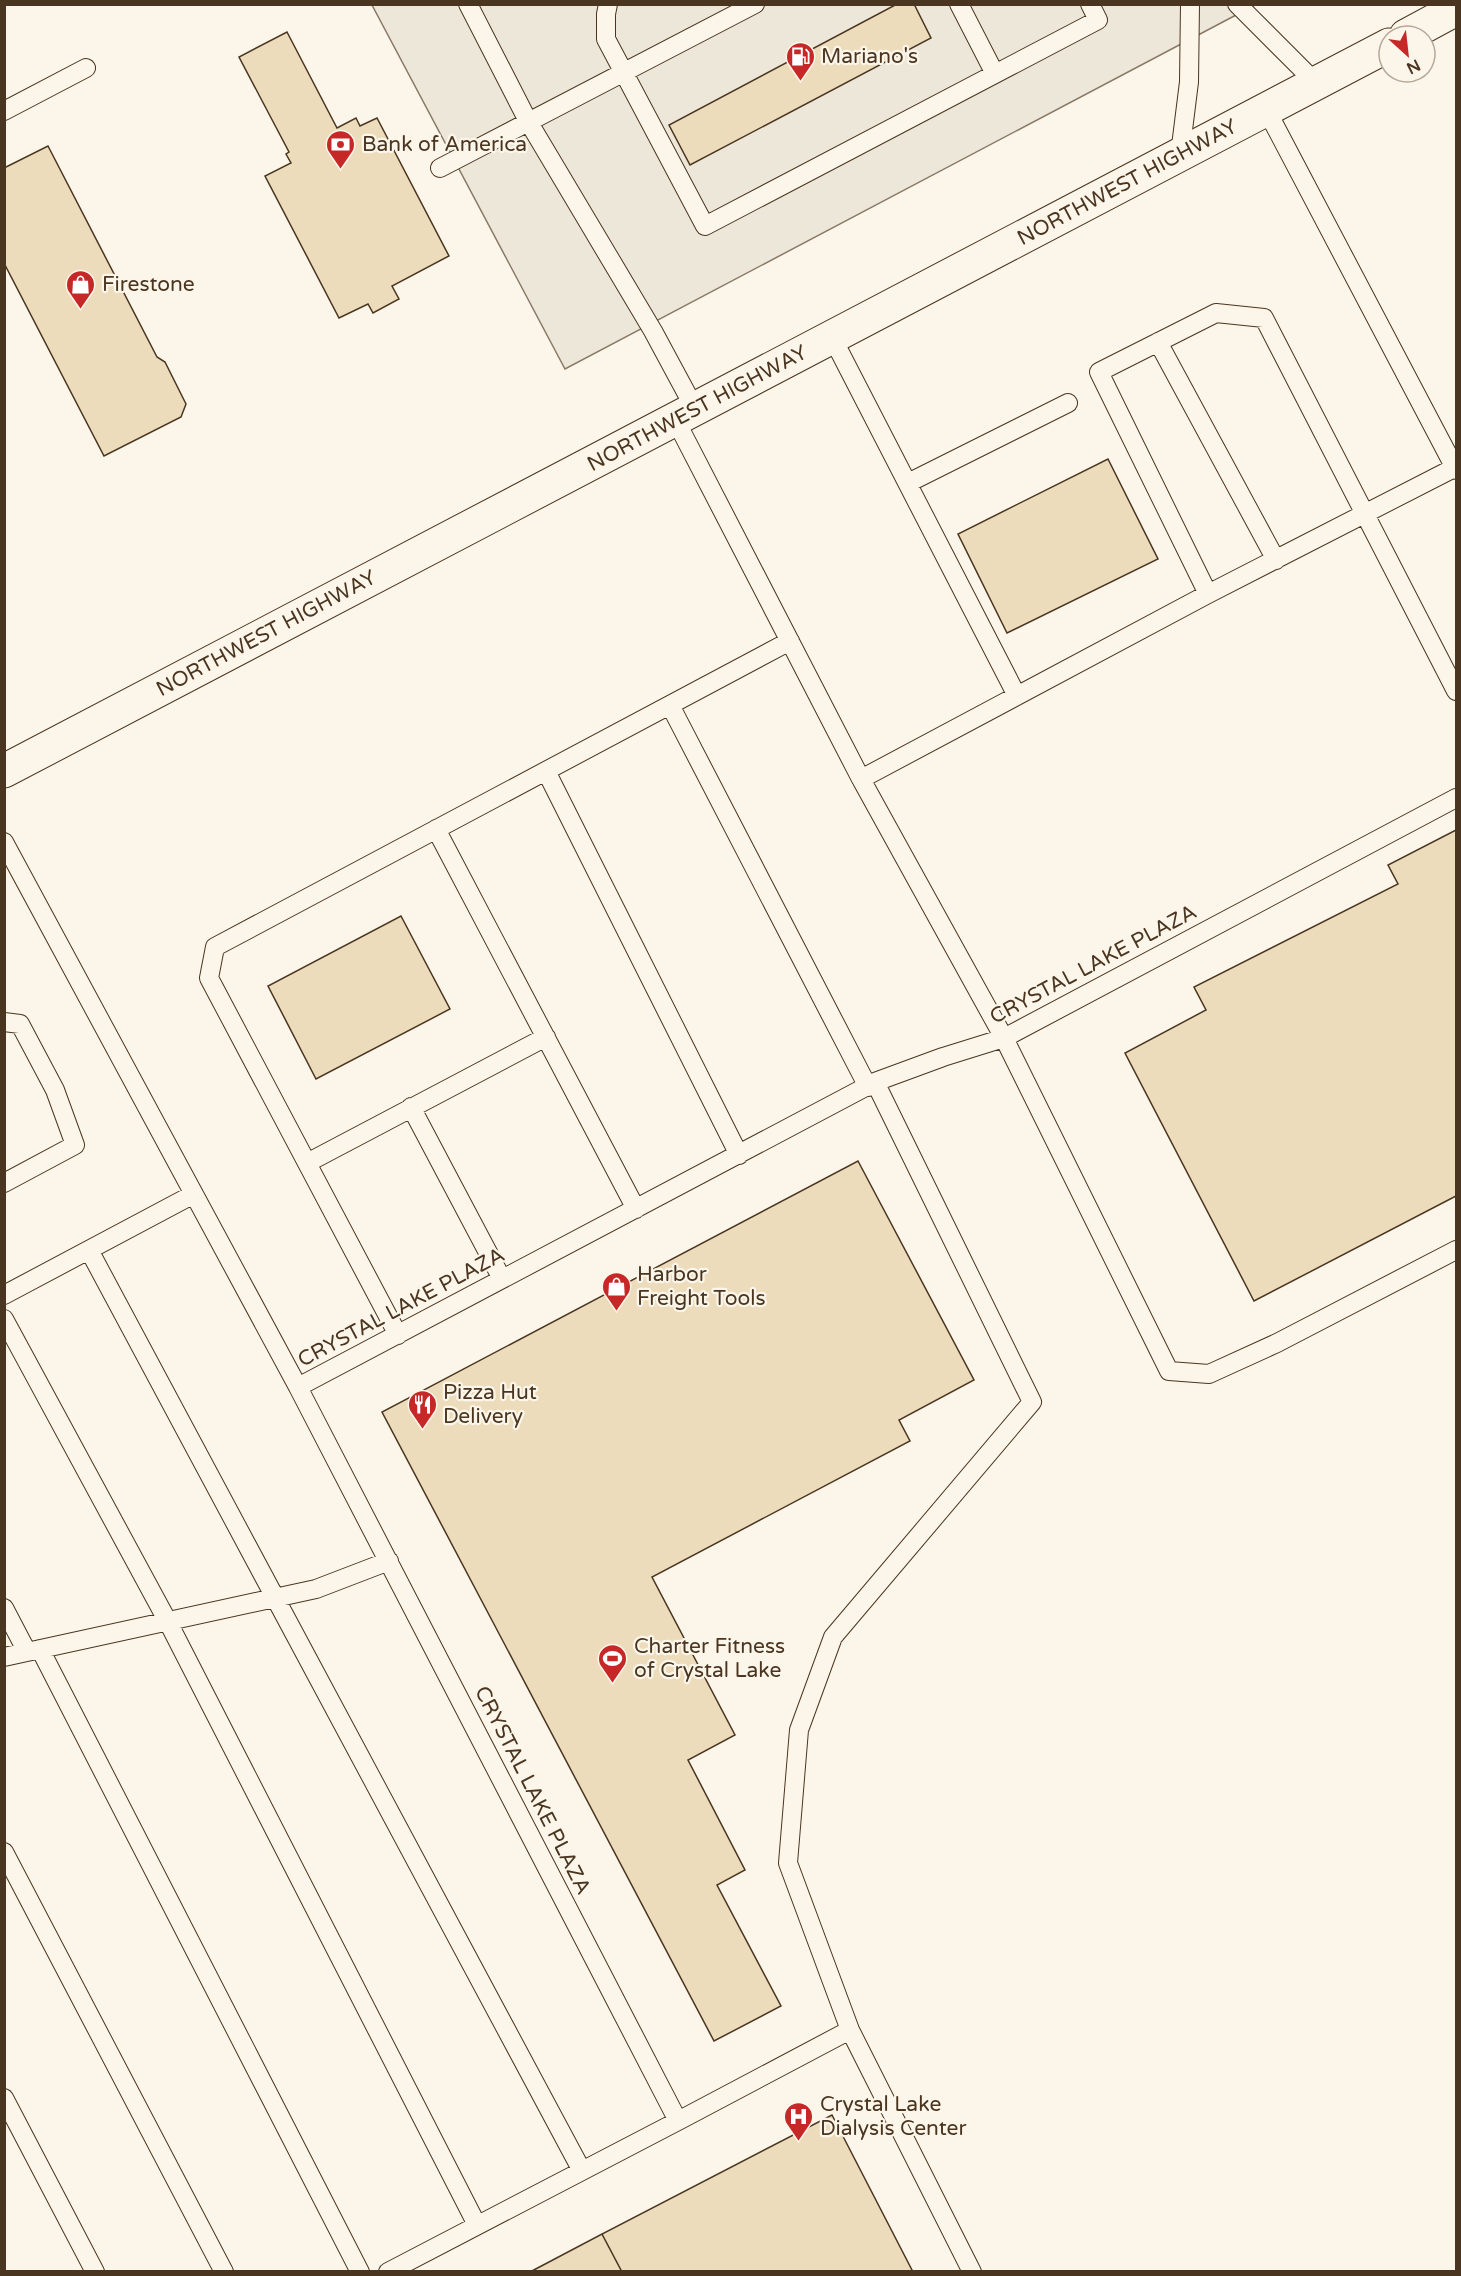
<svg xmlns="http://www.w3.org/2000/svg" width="1461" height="2276" viewBox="0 0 1461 2276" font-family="'Varela Round',sans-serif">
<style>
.parking{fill:#ede7d9;stroke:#887966;stroke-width:1.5}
.building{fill:#ecdcbc;stroke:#4a3520;stroke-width:1.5}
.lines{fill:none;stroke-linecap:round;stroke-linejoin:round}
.lane-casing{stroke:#4a3520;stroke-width:20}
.primary-casing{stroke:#4a3520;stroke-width:35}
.lane{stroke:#fbf6e9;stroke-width:18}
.primary{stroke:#fbf6e9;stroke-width:33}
.labels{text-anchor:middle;stroke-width:4.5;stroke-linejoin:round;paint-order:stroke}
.poi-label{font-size:21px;fill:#4a3520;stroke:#fbf6e9;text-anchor:start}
.street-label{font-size:21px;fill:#4a3520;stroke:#fbf6e9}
</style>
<rect width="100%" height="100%" fill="#fbf6e9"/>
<!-- parking -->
<path class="parking" d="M372,5H1255L565,369Z"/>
<!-- building -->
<path class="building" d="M897,4H914L931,38L690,165L669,125Z
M287,32L337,128L356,118L360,126L377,118L449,256L392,286L399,299L373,313L368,304L339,318L265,176L291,163L286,154L289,152L239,57Z
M48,146L157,357L165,362L186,404L181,417L104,456L4,263V168Z
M1108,459L1158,559L1007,633L958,534Z
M1456,830V1196L1254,1301L1125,1053L1206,1010L1194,987L1398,884L1388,865Z
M401,916L450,1009L316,1079L268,986Z
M858,1161L974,1380L899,1420L910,1441L652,1577L735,1735L688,1760L745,1870L717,1885L781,2006L714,2041L382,1412Z
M832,2115L913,2272H622L602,2234Z
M602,2234L622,2272H530Z"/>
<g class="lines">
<defs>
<path id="lane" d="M468,4L528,121L653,331L695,409
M608,4L606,14V39L705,226L1098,20L1090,4
M959,4L995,74
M1237,4L1316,83
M1266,109L1456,470
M4,111L86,68
M1180,154L1189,82L1190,4
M440,168L755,4
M832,337L1017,696
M1158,342L1276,560
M675,419L861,779L1004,1038L1169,1371L1209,1374L1277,1343L1456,1250
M908,483L1068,403
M1208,594L1099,372L1216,313L1264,318L1456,691
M670,705L868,1087
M546,771L739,1155
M861,779L1208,594L1456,467
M436,829L636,1209
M4,842L298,1387
M4,1022L20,1024L55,1090L75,1145L4,1183
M875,1082L1032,1402L833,1637L799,1730L788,1863L850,2030L972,2272
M411,1107L502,1279
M307,1163L546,1037
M89,1250L582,2171
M4,1295L194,1194
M4,1319L168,1622L477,2225
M398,1335L209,978L215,947L790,641
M4,1608L27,1652
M40,1649L360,2272
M4,1657L316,1589L389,1561
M4,1852L224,2272
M4,2098L95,2272
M678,2121L850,2030
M388,2272L678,2121L298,1387L875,1082L943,1057L1004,1038L1456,798"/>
<path id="primary" d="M1406,36L1456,9
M4,771L1389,45"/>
</defs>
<!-- lane casing -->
<use href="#lane" class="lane-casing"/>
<!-- primary casing -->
<use href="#primary" class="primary-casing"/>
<!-- lane -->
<use href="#lane" class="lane"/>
<!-- primary -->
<use href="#primary" class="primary"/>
</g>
<!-- icons -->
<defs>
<symbol id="fuel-pin" viewBox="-11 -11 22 30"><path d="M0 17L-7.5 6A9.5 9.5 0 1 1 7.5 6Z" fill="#c62828" stroke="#fbf6e9"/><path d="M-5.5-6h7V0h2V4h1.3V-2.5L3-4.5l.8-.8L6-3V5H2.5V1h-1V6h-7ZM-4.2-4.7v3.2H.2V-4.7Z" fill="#fff"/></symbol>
<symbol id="bank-pin" viewBox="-11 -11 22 30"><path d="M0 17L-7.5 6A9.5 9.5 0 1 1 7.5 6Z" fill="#c62828" stroke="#fbf6e9"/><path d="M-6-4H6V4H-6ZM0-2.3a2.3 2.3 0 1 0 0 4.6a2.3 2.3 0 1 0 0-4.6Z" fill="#fff"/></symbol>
<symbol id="shop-pin" viewBox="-11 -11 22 30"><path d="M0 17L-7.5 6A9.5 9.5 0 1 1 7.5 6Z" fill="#c62828" stroke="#fbf6e9"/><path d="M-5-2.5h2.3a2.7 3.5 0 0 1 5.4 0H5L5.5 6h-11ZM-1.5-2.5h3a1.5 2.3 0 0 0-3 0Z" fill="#fff"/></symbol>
<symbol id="restaurant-pin" viewBox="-11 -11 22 30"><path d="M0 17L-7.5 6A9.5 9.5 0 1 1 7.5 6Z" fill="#c62828" stroke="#fbf6e9"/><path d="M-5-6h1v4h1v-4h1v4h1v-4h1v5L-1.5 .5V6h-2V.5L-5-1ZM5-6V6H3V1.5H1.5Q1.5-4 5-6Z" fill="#fff"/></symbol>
<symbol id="stadium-pin" viewBox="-11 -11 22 30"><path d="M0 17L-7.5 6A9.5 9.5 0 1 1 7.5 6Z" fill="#c62828" stroke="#fbf6e9"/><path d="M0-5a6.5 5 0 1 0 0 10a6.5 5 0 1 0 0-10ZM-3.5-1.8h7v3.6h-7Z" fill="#fff"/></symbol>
<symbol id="hospital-pin" viewBox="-11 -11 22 30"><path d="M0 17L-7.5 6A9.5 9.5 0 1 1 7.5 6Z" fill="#c62828" stroke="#fbf6e9"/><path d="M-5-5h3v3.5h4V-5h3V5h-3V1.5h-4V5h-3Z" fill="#fff"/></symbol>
</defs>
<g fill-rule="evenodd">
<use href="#fuel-pin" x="784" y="40" width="33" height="45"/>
<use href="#bank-pin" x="324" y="128" width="33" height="45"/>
<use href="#shop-pin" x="64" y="268" width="33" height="45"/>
<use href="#shop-pin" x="600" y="1270" width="33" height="45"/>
<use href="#restaurant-pin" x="406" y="1388" width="33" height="45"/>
<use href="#stadium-pin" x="596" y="1642" width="33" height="45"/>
<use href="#hospital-pin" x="782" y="2100" width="33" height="45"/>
</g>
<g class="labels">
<!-- poi labels -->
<g class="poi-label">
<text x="821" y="63">Mariano's</text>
<text x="362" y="151">Bank of America</text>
<text x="102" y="291">Firestone</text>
<text x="637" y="1281">Harbor<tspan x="637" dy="24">Freight Tools</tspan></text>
<text x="443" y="1399">Pizza Hut<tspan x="443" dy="24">Delivery</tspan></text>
<text x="634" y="1653">Charter Fitness<tspan x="634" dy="24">of Crystal Lake</tspan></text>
<text x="820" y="2111">Crystal Lake<tspan x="820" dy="24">Dialysis Center</tspan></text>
</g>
<!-- street labels -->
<g class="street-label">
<text transform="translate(1127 182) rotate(-28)" y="7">NORTHWEST HIGHWAY</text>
<text transform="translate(697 408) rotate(-28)" y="7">NORTHWEST HIGHWAY</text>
<text transform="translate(266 633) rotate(-28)" y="7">NORTHWEST HIGHWAY</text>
<text transform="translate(1093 964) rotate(-28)" y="7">CRYSTAL LAKE PLAZA</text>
<text transform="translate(401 1307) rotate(-28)" y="7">CRYSTAL LAKE PLAZA</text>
<text transform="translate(533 1790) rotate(63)" y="7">CRYSTAL LAKE PLAZA</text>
</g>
</g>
<!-- border -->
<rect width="1461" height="2276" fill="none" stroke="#4a3520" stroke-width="12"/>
<!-- north arrow -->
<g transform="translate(1407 54) rotate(153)"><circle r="28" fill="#fbf6e9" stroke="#b4a999" stroke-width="1.5"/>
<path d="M0-4.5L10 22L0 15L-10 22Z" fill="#c62828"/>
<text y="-9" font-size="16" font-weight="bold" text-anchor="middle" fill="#4a3520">N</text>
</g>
</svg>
